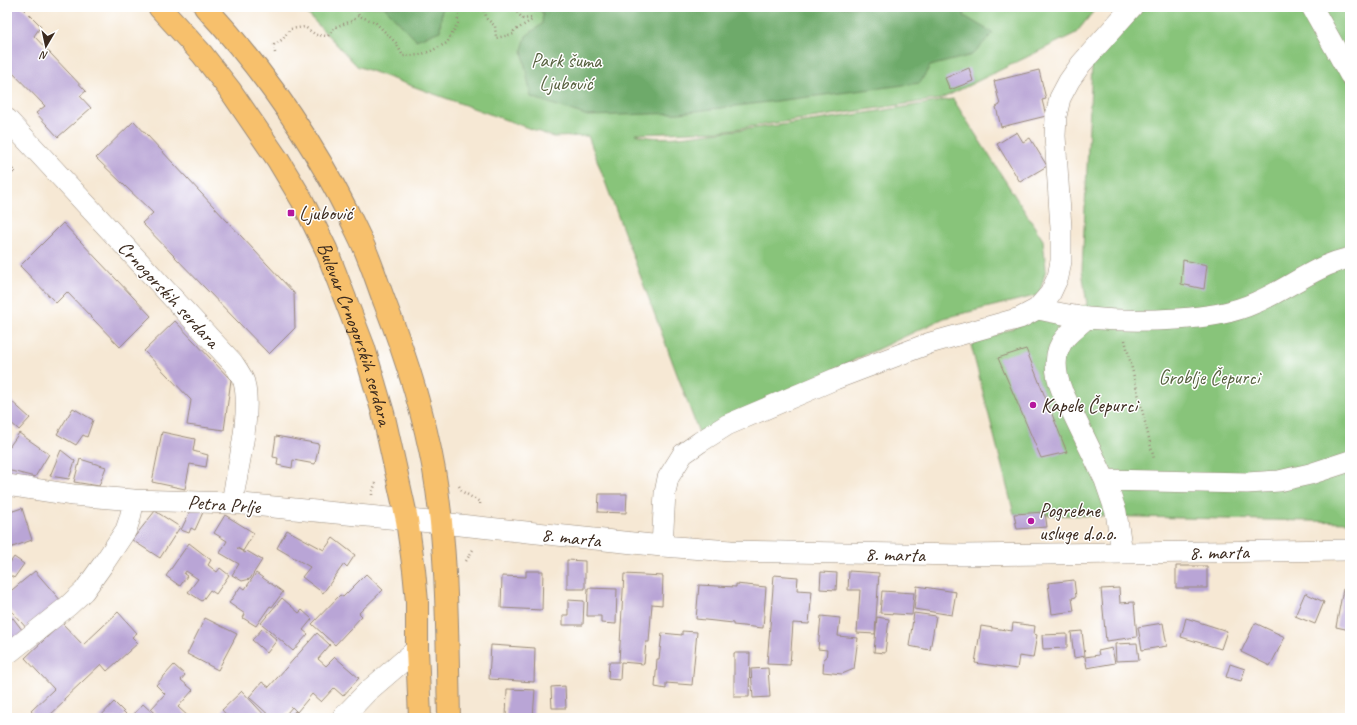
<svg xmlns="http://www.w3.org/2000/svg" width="1357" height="725" viewBox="0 0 1357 725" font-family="Caveat,sans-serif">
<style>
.green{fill:#88c47a;stroke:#62774c}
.forest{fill:#6eaa6a;stroke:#546a44}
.building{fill:#b9a5d6}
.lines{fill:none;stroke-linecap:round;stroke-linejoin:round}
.minor-casing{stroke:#988979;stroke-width:22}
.major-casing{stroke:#988979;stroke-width:24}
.path{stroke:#988979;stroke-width:2.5;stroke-dasharray:1 3;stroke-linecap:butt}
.minor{stroke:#fff;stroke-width:21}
.major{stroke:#f7c06c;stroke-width:22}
.poi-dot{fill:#b5179e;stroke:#fff;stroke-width:1.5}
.labels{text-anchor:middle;stroke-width:3;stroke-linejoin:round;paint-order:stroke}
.park-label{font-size:20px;fill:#56603e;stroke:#fff}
.poi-label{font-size:20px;fill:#3b2a1e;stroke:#fff;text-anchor:start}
.street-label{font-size:20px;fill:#3b2a1e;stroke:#fff}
</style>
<rect width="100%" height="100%" fill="#fff"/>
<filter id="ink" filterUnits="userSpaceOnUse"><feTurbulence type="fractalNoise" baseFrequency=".025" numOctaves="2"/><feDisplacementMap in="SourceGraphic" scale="8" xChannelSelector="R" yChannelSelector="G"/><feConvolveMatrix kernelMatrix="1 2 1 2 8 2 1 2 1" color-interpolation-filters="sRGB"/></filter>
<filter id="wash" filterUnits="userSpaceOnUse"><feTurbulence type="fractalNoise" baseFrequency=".012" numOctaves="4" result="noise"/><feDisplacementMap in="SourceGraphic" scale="16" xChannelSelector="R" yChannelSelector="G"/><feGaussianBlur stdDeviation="0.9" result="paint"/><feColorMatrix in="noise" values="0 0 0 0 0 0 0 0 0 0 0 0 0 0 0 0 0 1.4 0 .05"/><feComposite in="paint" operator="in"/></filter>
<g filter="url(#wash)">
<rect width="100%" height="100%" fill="#f6e8d4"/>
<!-- green -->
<path class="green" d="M301,7H1097L1076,33L941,99L721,131L635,134C661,142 692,135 719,132C797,124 875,112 953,99L1043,240L1046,269L1039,295L944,318L699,433L588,136L553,137L357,66Z
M1145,7H1350V522L1014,514L971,345L1053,312L1087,305L1082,270L1092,64Z"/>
<!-- forest -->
<path class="forest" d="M384,7H442L440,31L416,40Z
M534,7H966L964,16L993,33L972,55L930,66L920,83L680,113L588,116L531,97L522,50L526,36L542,24L543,13Z"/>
<g id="blocks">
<!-- building -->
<path class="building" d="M7,7H22L41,26L34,36L86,91L80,96L91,108L58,137L36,113L45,106L7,67V32L10,29L7,25Z
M969,68L973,81L950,90L945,78Z
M1039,70L1046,99L1042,100L1046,116L1001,127L996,107L1000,105L994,81Z
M134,121L294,293L295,328L269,354L142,223L153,213L96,158Z
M1017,132L1023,142L1030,138L1047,166L1020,182L997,144Z
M7,163L15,171L7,179Z
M63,223L151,316L120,347L67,292L56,303L20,266Z
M1183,260L1207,265L1204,289L1181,284Z
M175,321L231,380L224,430L187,425L191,400L144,351Z
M1026,349L1067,452L1041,458L998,358Z
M9,399L30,418L19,430L7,419V402Z
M73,408L93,420L87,437L83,435L76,445L57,434Z
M162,432L195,439L193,451L208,455L206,467L190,464L185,489L152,482Z
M19,433L49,454L35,477L7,470V450Z
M276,436L319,444L315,464L293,460L292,468L277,465L278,458L273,457Z
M61,450L75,461L69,479L50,476Z
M80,459L106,467L99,486L74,482Z
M599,494H627L626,513L598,512Z
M193,505L204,510L195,530L191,528L189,533L181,530Z
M22,508L32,540L7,549V513Z
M155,511L180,527L160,558L132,540Z
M1045,512L1047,527L1017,529L1014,514Z
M225,515L254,533L243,551L237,548L245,553L247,551L262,560L250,579L242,581L232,575L239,564L220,553L227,541L214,533Z
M287,530L324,550L333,538L355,555L347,567L344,564L323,593L302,577L310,567L277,548Z
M189,543L211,560L208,565L217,572L220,568L229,575L216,594L210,590L202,601L188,592L198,579L186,571L184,574L187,576L180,586L166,576Z
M14,557L24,564L14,578L7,573V567Z
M567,560L585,561V589H567Z
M1176,566H1207V588H1176Z
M35,571L62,602L28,630L7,606V594Z
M526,571H543L542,610L501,608L502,576L526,577Z
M849,571L879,573L875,634L857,633L860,590H848Z
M821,572L837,573L836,590L820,589Z
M256,573L283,592L272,607L270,606L256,626L243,618L245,614L229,603L241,586L245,589Z
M366,574L383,590L359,613L362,616L335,645L312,624L340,595L343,597Z
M624,574L663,576L662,605L652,604L649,642H646L644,664L621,662L620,680L608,679L609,662H619Z
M774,575L798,577L797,590L812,591L809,624L793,623L790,665L767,664Z
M1074,580L1076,597L1072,598L1074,611L1052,614L1048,583Z
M736,584L766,587L763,628L733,625V623L696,619L699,585L736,587Z
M917,586L956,592L952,615L914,609Z
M588,588L617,589L616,624L601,623V616H587Z
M1119,588L1120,603L1134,602L1137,637L1106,641L1101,589Z
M1343,589L1350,590V630L1336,627Z
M882,591L914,593L912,615L880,613Z
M1305,593L1324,602L1315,624L1295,616Z
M282,598L299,613L302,610L312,619L303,630L308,634L293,651L261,623Z
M568,600L584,601L583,625H563V615H568Z
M118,612L137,633L132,637L138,643L107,671L101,664L64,699L65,701L47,718H38L31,711L54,689L25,658L62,623L83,645Z
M914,613L936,616L930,650L909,646Z
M821,616L840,618L838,636L858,638L854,669L842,674L823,672L824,658H826L827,650L818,649Z
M877,617L889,619L885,653L874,652Z
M13,618L26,635L7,644V622Z
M205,618L237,634L218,670L187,654Z
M1186,618L1227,631L1221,649L1181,637Z
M1013,623L1035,626L1034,634L1037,635L1033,658L1019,656L1017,669L975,663L981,626L1012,631Z
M1163,623L1167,646L1142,650L1138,627Z
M1255,623L1285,637L1270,666L1241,652Z
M263,628L277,640L267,653L252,640Z
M682,631L697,632L692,685L666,683V689L655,687L657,659H659L662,633L682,635Z
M1082,631L1085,656L1074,658L1071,632Z
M317,633L330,645L318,659L326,666L335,657L359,678L343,696L334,688L321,702L312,694L297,712L292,707L283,718H272L249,697L262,682L269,687Z
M1067,634V648L1043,649L1042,635Z
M1137,643L1139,660L1116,661L1115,644Z
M491,645L535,648L534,682L489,679Z
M1112,648L1115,663L1087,668L1085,657L1099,655L1098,651Z
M734,653H750L749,697H734Z
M1230,664L1245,669L1241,681L1226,677Z
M174,665L185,675L181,680L193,690L178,707L190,718H161L151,709L165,694L156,685Z
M768,668L770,697L753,698L751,669Z
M565,686L566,708H552L551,687Z
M507,689L535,690L533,718H506Z
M242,691L267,718H229L222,710Z
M114,702L126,714L122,718H99Z
M143,704L155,715L152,718H136L133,715Z
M295,711L302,718H288Z"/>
</g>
</g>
<g filter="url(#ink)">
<use href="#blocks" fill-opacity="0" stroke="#988979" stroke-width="1"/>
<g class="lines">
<defs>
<path id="minor" d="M1312,7L1350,75
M7,119L233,363C237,369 242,376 244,382C252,414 237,470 232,503
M1037,309C1054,312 1071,316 1088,318C1118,321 1147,321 1177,319C1205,317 1231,314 1257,302C1288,289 1316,265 1350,258
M1087,318C1080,324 1072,330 1066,337C1052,352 1055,374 1062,391L1105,480L1116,512L1122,553
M1105,480L1247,483L1279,481L1310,474L1350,461
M7,485L73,495L134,500L232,503L441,523L662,546L731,551L963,555L1350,550
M662,546L665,493L668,478L683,454L700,442L727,425L835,379L930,343L1020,318L1037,309L1050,294L1058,277L1061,261V228L1055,136L1056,116L1060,98L1069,81L1081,64L1132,7
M10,652L68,606L84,591L104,563L126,530L130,518L134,500
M342,718L367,692L417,649"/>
<g id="major">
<path id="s1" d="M159,7L202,54L230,90L278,160L302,200L326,249L364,348L383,413L407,520L414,570L417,602V649L420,718"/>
<path d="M205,7C268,75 321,154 360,238C370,259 377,282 385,303C406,357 424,414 434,470C448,552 447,636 449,718"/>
</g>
</defs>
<!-- minor casing -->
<use href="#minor" class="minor-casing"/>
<!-- major casing -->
<use href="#major" class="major-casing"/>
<!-- path -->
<path class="path" d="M355,7L359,16
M483,7L487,19L495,26L496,38L514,34V31L532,20L531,18L523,19L515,10V7
M275,53L274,45L283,39L290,29L305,27L316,35L328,36L335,27L352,21L359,16L375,22L396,43L403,56L419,55L431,51L447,43L458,23L457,7
M1125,340L1154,459
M459,486L463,492L480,502V506
M372,495V492L376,483
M466,561L474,548"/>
<!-- minor -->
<use href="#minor" class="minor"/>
<!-- major -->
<use href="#major" class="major"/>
</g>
</g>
<!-- markers -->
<g class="poi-dot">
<rect x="287" y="209" width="8" height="8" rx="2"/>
<circle cx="1033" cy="405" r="4"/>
<circle cx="1031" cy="521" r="4"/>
</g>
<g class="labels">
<!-- park labels -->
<g class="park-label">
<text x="566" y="67">Park šuma<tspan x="566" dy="23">Ljubović</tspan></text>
<text x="1209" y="384">Groblje Čepurci</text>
</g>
<!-- poi labels -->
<g class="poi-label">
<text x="299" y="220">Ljubović</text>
<text x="1041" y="412">Kapele Čepurci</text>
<text x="1039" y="517">Pogrebne<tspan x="1039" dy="23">usluge d.o.o.</tspan></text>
</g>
<!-- street labels -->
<g class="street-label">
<text transform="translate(169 294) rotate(47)" y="7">Crnogorskih serdara</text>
<text dy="7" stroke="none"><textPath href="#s1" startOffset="385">Bulevar Crnogorskih serdara</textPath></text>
<text transform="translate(224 504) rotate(4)" y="7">Petra Prlje</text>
<text transform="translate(571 537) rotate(6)" y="7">8. marta</text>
<text transform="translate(1219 552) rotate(-1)" y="7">8. marta</text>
<text transform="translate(895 554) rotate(1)" y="7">8. marta</text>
</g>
</g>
<!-- margin -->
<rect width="1357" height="725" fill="none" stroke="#fff" stroke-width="24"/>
<!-- north arrow -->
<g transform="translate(46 46) rotate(189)" stroke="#ffffff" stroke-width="3" paint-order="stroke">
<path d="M0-3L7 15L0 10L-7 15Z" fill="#3b2a1e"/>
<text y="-6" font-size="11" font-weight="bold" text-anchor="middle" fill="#3b2a1e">N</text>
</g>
</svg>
